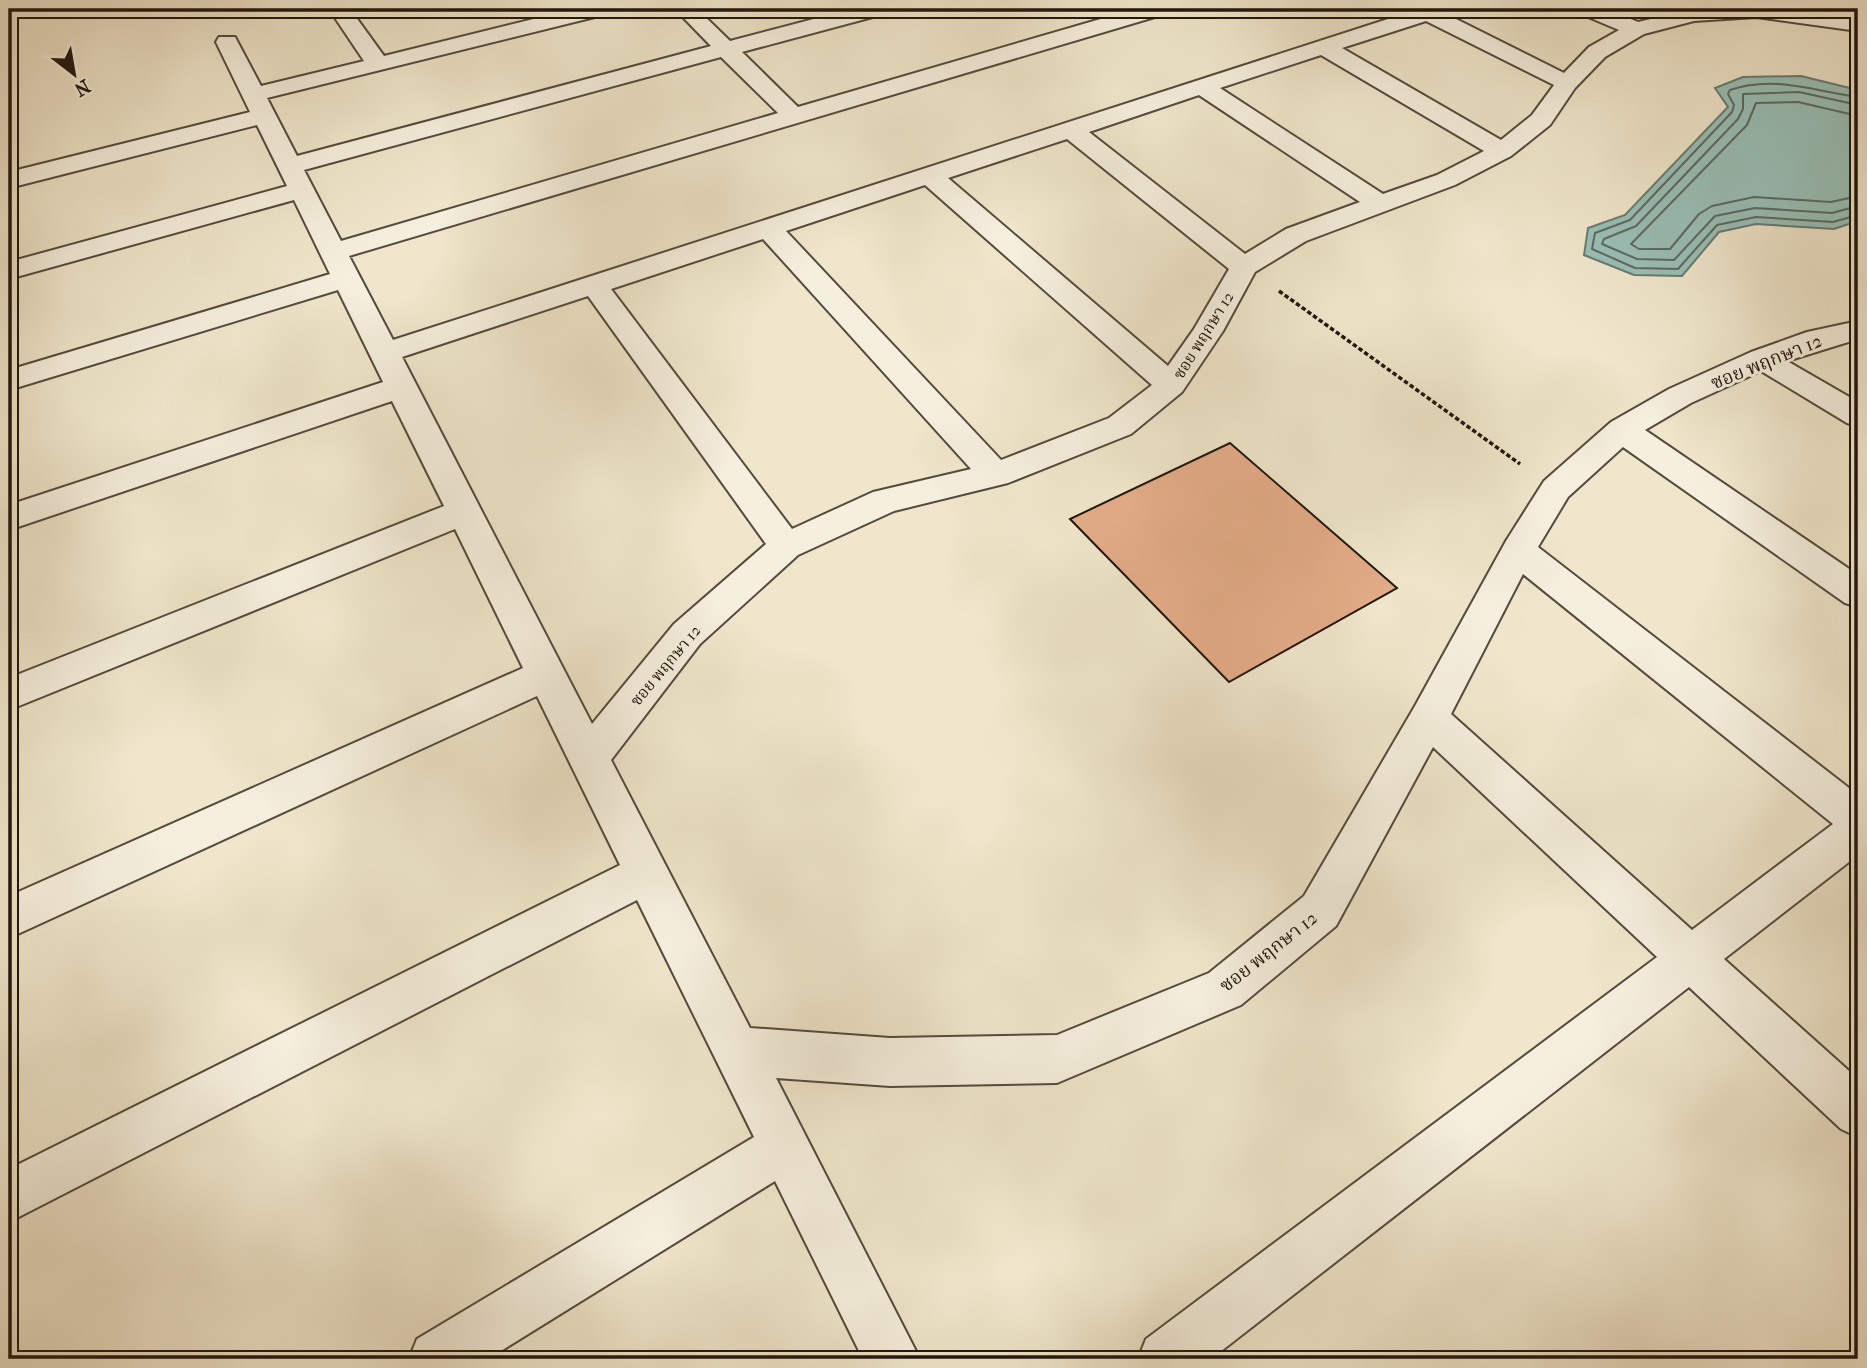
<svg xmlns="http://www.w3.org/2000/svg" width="1867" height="1368" viewBox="0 0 1867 1368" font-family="'IM FELL French Canon','Noto Serif Thai',serif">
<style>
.water{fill:#9ac0b7;stroke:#697c73;stroke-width:2}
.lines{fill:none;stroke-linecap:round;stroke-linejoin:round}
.shore{stroke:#5d6b62;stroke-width:2}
.building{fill:#e3ac88;stroke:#20160e;stroke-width:2}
.minor-casing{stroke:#544a3d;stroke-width:4}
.path{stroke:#20160e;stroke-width:3.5;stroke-dasharray:4.5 2.5;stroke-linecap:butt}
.minor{fill:#f5efdd;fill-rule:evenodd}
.labels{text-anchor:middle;stroke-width:6;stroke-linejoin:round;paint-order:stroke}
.far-street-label{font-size:16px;fill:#20160e;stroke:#f5efdd}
.street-label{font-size:19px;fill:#20160e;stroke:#f5efdd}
</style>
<rect width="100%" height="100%" fill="#efe6cb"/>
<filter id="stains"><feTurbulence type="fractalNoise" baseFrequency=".00286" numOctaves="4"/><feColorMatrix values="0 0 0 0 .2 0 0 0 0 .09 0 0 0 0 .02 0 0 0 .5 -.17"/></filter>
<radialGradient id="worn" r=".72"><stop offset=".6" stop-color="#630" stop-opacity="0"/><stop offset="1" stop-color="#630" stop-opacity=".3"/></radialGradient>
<!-- water -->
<path class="water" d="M1801,76L1858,90V221L1834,229L1756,224L1719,232L1682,276L1634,275L1584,255L1588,228L1625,215L1728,107L1715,88L1743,77Z"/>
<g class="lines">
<!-- shore -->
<path class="shore" d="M1858,97C1814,91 1774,75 1730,90L1728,94L1734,105L1732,112L1630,220L1595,233L1592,249L1635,268L1678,269L1717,225L1756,217L1833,222L1858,215
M1858,105L1799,92L1743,94V109L1738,119L1636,226L1604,239L1602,244L1637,259L1674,260L1715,216L1755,208L1832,213L1858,206
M1858,116L1798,102L1756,103L1747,125L1631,244L1639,249H1670L1699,214L1712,206L1754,197L1831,202L1858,196"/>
</g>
<!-- building -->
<path class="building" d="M1230,443L1397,588L1229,682L1070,519Z"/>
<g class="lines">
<defs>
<path id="minor" d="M329,9H350L384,56L574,9H610L607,14L267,98L297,156L711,46L675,9H697L730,41L852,9H886L884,14L742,52L798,107L1135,9H1168L1165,14L349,256L393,340L1419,9H1450L1446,14L1564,73L1589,47L1619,30L1581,14L1579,9H1607L1638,22L1693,9H1789L1858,18V31L1756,17L1694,21L1644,34L1605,57L1575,88L1550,125L1511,156L1455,185L1306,241L1255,272L1223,331L1182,392L1131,434L1008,483L894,511L798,555L700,644L611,760L750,1028L890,1038L1057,1035L1209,973L1304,896L1415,706L1506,541L1544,481L1611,422L1669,389L1751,352L1807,332L1858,321V339L1787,361L1858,402V426L1847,423L1761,371L1691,403L1645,430L1858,575V607L1845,603L1623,447L1568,497L1538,547L1858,795V855L1724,959L1858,1079V1137L1841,1129L1689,987L1211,1359H1138L1146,1339L1657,957L1433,747L1336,926L1241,1005L1057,1083L890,1086L776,1078L920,1359H863L775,1181L488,1359H409L417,1339L754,1137L637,900L9,1222V1169L620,865L537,696L9,938V896L523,668L455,529L9,710V678L444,506L392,401L9,530V505L383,382L338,290L9,390V370L330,274L294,200L9,279V262L287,186L257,125L9,188V172L250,112L216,42L219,37H235L261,86L364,61ZM1426,21L1554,85L1532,115L1501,140L1342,48ZM1321,55L1484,151L1437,175L1383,194L1220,88ZM721,57L778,113L341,241L304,170ZM1199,95L1360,202L1286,229L1245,254L1089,132ZM1067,139L1229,269L1194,329L1168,366L948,178ZM925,185L1152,385L1109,418L1001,460L786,231ZM763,239L971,469L873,492L792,529L611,289ZM588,296L766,544L674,624L592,724L402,357ZM1523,574L1833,824L1692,930L1451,714Z"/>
</defs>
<!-- minor casing -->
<use href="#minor" class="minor-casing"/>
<!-- path -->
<path class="path" d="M1279,291L1520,464"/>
<!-- minor -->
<use href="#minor" class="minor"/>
</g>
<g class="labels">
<!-- far-street labels -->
<g class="far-street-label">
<text transform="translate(1203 335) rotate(-58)" y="6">ซอย พฤกษา 12</text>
<text transform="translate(665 665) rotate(-50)" y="6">ซอย พฤกษา 12</text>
</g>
<!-- street labels -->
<g class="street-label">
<text transform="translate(1766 361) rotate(-22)" y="7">ซอย พฤกษา 12</text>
<text transform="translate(1268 951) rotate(-38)" y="7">ซอย พฤกษา 12</text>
</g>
</g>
<!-- margin -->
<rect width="1867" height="1368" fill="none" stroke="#efe6cb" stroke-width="35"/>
<rect x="10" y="10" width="1846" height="1347" fill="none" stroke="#20160e" stroke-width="3.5"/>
<rect x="18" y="18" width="1832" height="1333" fill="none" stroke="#20160e" stroke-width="2"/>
<!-- north arrow -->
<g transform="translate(74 74) rotate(149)" stroke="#f5efdd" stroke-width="5" paint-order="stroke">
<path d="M0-5L12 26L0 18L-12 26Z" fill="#20160e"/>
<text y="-10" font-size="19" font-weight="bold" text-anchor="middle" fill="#20160e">N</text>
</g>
<rect width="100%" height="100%" filter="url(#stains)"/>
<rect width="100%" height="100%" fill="url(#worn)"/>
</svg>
